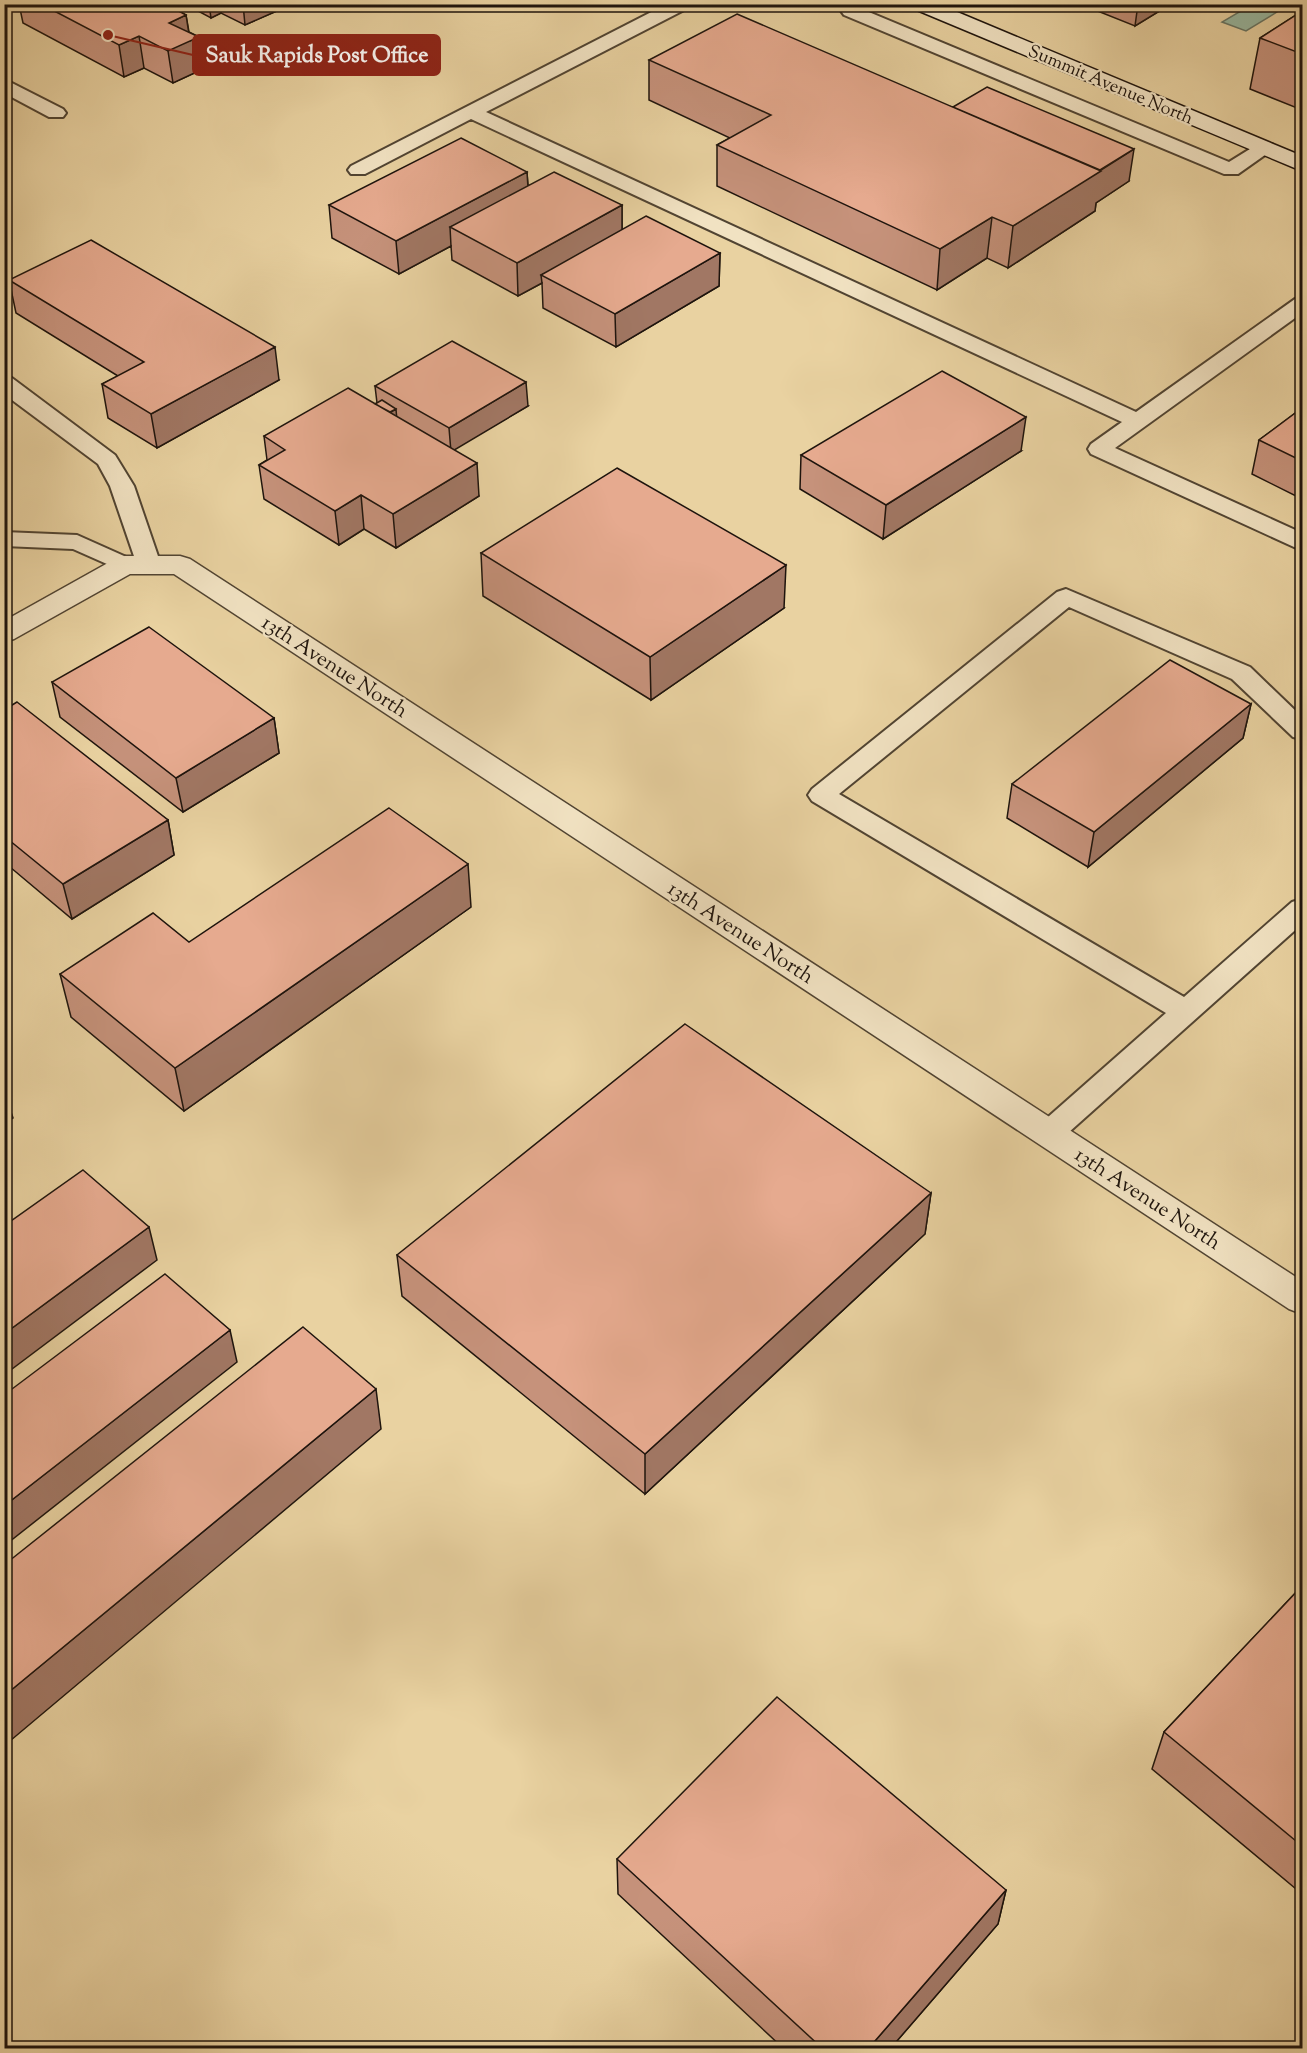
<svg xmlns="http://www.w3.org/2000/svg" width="1307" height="2053" viewBox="0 0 1307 2053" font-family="'Sorts Mill Goudy',serif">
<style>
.water{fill:#99b8a0;stroke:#687665;stroke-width:1.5}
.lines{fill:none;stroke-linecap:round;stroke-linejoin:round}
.lane-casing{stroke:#514432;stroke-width:4}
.street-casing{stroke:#514432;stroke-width:3}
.secondary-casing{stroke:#1e140d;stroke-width:3}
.lane{fill:#f1e2c2;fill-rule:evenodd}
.street{fill:#f1e2c2;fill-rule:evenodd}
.secondary{fill:#f1e2c2;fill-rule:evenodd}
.wall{fill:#c6927b;stroke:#1e140d;stroke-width:1.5}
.shaded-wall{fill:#a17764;stroke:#1e140d;stroke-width:1.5}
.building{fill:#e6aa8f;stroke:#1e140d;stroke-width:1.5}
.labels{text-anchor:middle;stroke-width:4.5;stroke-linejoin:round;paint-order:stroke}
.far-street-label{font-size:18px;fill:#1e140d;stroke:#f1e2c2}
.street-label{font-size:21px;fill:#1e140d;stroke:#f1e2c2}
.leader{fill:none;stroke:#8f2418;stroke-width:2}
.callout-dot{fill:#8f2418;stroke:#f1e2c2;stroke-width:2}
.callout{fill:#8f2418;stroke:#8f2418;stroke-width:2}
.callout-label{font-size:22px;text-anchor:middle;font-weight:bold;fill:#fff}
</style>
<rect width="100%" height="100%" fill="#e9d2a1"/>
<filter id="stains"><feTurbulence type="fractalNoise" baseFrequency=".00333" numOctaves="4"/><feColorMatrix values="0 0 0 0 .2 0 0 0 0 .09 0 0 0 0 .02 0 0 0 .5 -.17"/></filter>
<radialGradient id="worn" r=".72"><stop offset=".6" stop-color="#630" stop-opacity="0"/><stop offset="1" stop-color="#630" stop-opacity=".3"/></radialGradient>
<!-- water -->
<path class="water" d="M1251,5H1259L1277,12L1246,31L1222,22Z"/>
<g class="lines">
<defs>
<path id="lane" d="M667,4H691L688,8L486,112L1136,412L1295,299L1302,297V313L1115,448L1302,533V549L1294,547L1091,454L1088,449L1091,444L1122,422L471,119L365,174H351L348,170L351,166Z
M848,4H872L864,10L1229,162L1258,144H1272L1275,148L1238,174H1224L844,15L841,11Z
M4,79L63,109L66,113L63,117H49L4,93Z
M4,377L12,378L115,455L134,486L161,565L157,570L149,572L141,570L137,565L110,486L98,464L4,394Z
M4,532L77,535L133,560L137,565L133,570L125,572L73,549L4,546Z
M1066,589L1250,667L1302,717V739L1293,737L1232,679L1069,607L839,794L1184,997L1292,902L1302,899V924L1059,1141L1049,1144L1039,1141L1034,1133L1039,1125L1166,1013L812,801L808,795L812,789L1057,592Z"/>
<path id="street" d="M125,556H180L190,559L1302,1281V1314L1289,1309L174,574H130L14,639L4,642V621L115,559Z"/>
<path id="secondary" d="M909,4H938L1302,156V171L912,8Z"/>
</defs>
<!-- lane casing -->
<use href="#lane" class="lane-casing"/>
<!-- street casing -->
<use href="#street" class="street-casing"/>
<!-- secondary casing -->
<use href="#secondary" class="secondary-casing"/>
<!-- lane -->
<use href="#lane" class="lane"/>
<!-- street -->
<use href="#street" class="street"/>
<!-- secondary -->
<use href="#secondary" class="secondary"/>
</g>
<!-- wall -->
<path class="wall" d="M19,4H166L186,15L189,32L199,37L203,69L173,83L144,68L124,77L23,23Z
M185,4H278L279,10L245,25L221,13L211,18Z
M1080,4H1171L1135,26Z
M1302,11V110L1250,89L1260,38Z
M649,60L953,107L1129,181L1096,203L1095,211L1008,268L987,258L937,290L717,186V145L730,138L649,100Z
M527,172L528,185L622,205V230L720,253L719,286L616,347L543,308L542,283L518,296L452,260L451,246L399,274L332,238L329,205Z
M9,280L279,380L157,448L108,418L102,384L118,376L16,313Z
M375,386L528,406L454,449L479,496L396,548L364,529L339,545L264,499L259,465L267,460L264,436L375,404L377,403Z
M1302,408V499L1252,474L1259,440Z
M1021,451L883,539L800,489L801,455Z
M481,553L784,608L651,700L483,596Z
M52,682L274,718L279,753L183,812L60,717Z
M1251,704L1243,738L1088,867L1007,818L1012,784Z
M4,710L168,820L174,855L72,919L4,862Z
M471,907L184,1111L71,1017L60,974L189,942Z
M931,1193L925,1234L645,1494L402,1296L397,1255Z
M1302,1586V1894L1152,1769L1164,1732Z
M617,1859L1006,1890L998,1924L890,2049H784L618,1894Z"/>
<!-- shaded-wall -->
<path class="shaded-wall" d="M209,4H220L221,13L211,18Z
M243,4H278L279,10L245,25Z
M1138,4H1171L1135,26Z
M186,15L190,41L199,37L203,69L173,83L168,51L169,23Z
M139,36L144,68L124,77L119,45Z
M1134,149L1129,181L1096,203L1095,211L1008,268L1013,226Z
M527,172L529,204L450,227L451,246L399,274L396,241Z
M622,205V238L541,275L542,283L518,296L517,263Z
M992,217L987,258L937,290L940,249Z
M720,253L719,286L616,347L615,314Z
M275,347L279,380L157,448L151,414Z
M526,382L528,406L451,452L449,428Z
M396,409L397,421L373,423Z
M1026,417L1021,451L883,539L886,505Z
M477,463L479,496L396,548L393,514Z
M361,495L364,529L339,545L335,511Z
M786,565L784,608L651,700L650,657Z
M1251,704L1243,738L1088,867L1094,832Z
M274,718L279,753L183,812L176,778Z
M168,820L174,855L72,919L63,884Z
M468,864L471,907L184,1111L175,1068Z
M4,1091L13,1118L4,1124Z
M931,1193L925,1234L645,1494V1454Z
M149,1227L157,1260L4,1375V1334Z
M230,1330L237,1362L4,1546V1506Z
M376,1389L381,1429L4,1746V1696Z
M1006,1890L998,1924L890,2049H868Z"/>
<!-- building -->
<path class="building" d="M41,4H166L186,15L169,23L199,37L168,51L139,36L119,45Z
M1302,11V54L1260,38Z
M737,14L1101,171L1013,226L992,217L940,249L717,145L771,115L649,60Z
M987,87L1134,149L1100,170L953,107Z
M461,138L527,172L396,241L329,205Z
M554,172L622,205L517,263L450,227Z
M646,216L720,253L615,314L541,275Z
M91,240L275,347L151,414L102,384L144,362L9,280Z
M452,341L526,382L449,428L375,386Z
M942,371L1026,417L886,505L801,455Z
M348,388L477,463L393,514L361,495L335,511L259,465L285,450L264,436Z
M382,400L396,409L390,412L375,404Z
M1302,408V461L1259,440Z
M617,468L786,565L650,657L481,553Z
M149,627L274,718L176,778L52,682Z
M1170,660L1251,704L1094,832L1012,784Z
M17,702L168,820L63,884L4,836V710Z
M389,808L468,864L175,1068L60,974L153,913L189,942Z
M685,1024L931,1193L645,1454L397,1255Z
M83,1170L149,1227L4,1334V1226Z
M165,1274L230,1330L4,1506V1395Z
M303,1327L376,1389L4,1696V1565Z
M1302,1586V1846L1164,1732Z
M777,1697L1006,1890L868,2049H823L617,1859Z"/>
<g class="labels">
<!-- far-street labels -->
<g class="far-street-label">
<text transform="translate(1111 84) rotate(23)" y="6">Summit Avenue North</text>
</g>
<!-- street labels -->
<g class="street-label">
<text transform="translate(335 666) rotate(33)" y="7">13th Avenue North</text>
<text transform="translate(741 932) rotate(33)" y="7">13th Avenue North</text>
<text transform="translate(1148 1198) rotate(33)" y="7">13th Avenue North</text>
</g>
</g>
<!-- callouts -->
<path class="leader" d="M108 35L193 55"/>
<circle class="callout-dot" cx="108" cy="35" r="6"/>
<rect class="callout" x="193" y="35" width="247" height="40" rx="6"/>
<g class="callout-label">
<text x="317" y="62">Sauk Rapids Post Office</text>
</g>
<!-- margin -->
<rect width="1307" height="2053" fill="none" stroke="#e9d2a1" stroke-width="24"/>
<rect x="6" y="6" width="1295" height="2041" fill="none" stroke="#1e140d" stroke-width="3"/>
<rect x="12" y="12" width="1283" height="2029" fill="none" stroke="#1e140d" stroke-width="1.5"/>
<rect width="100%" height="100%" filter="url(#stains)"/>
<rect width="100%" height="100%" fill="url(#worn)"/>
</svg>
